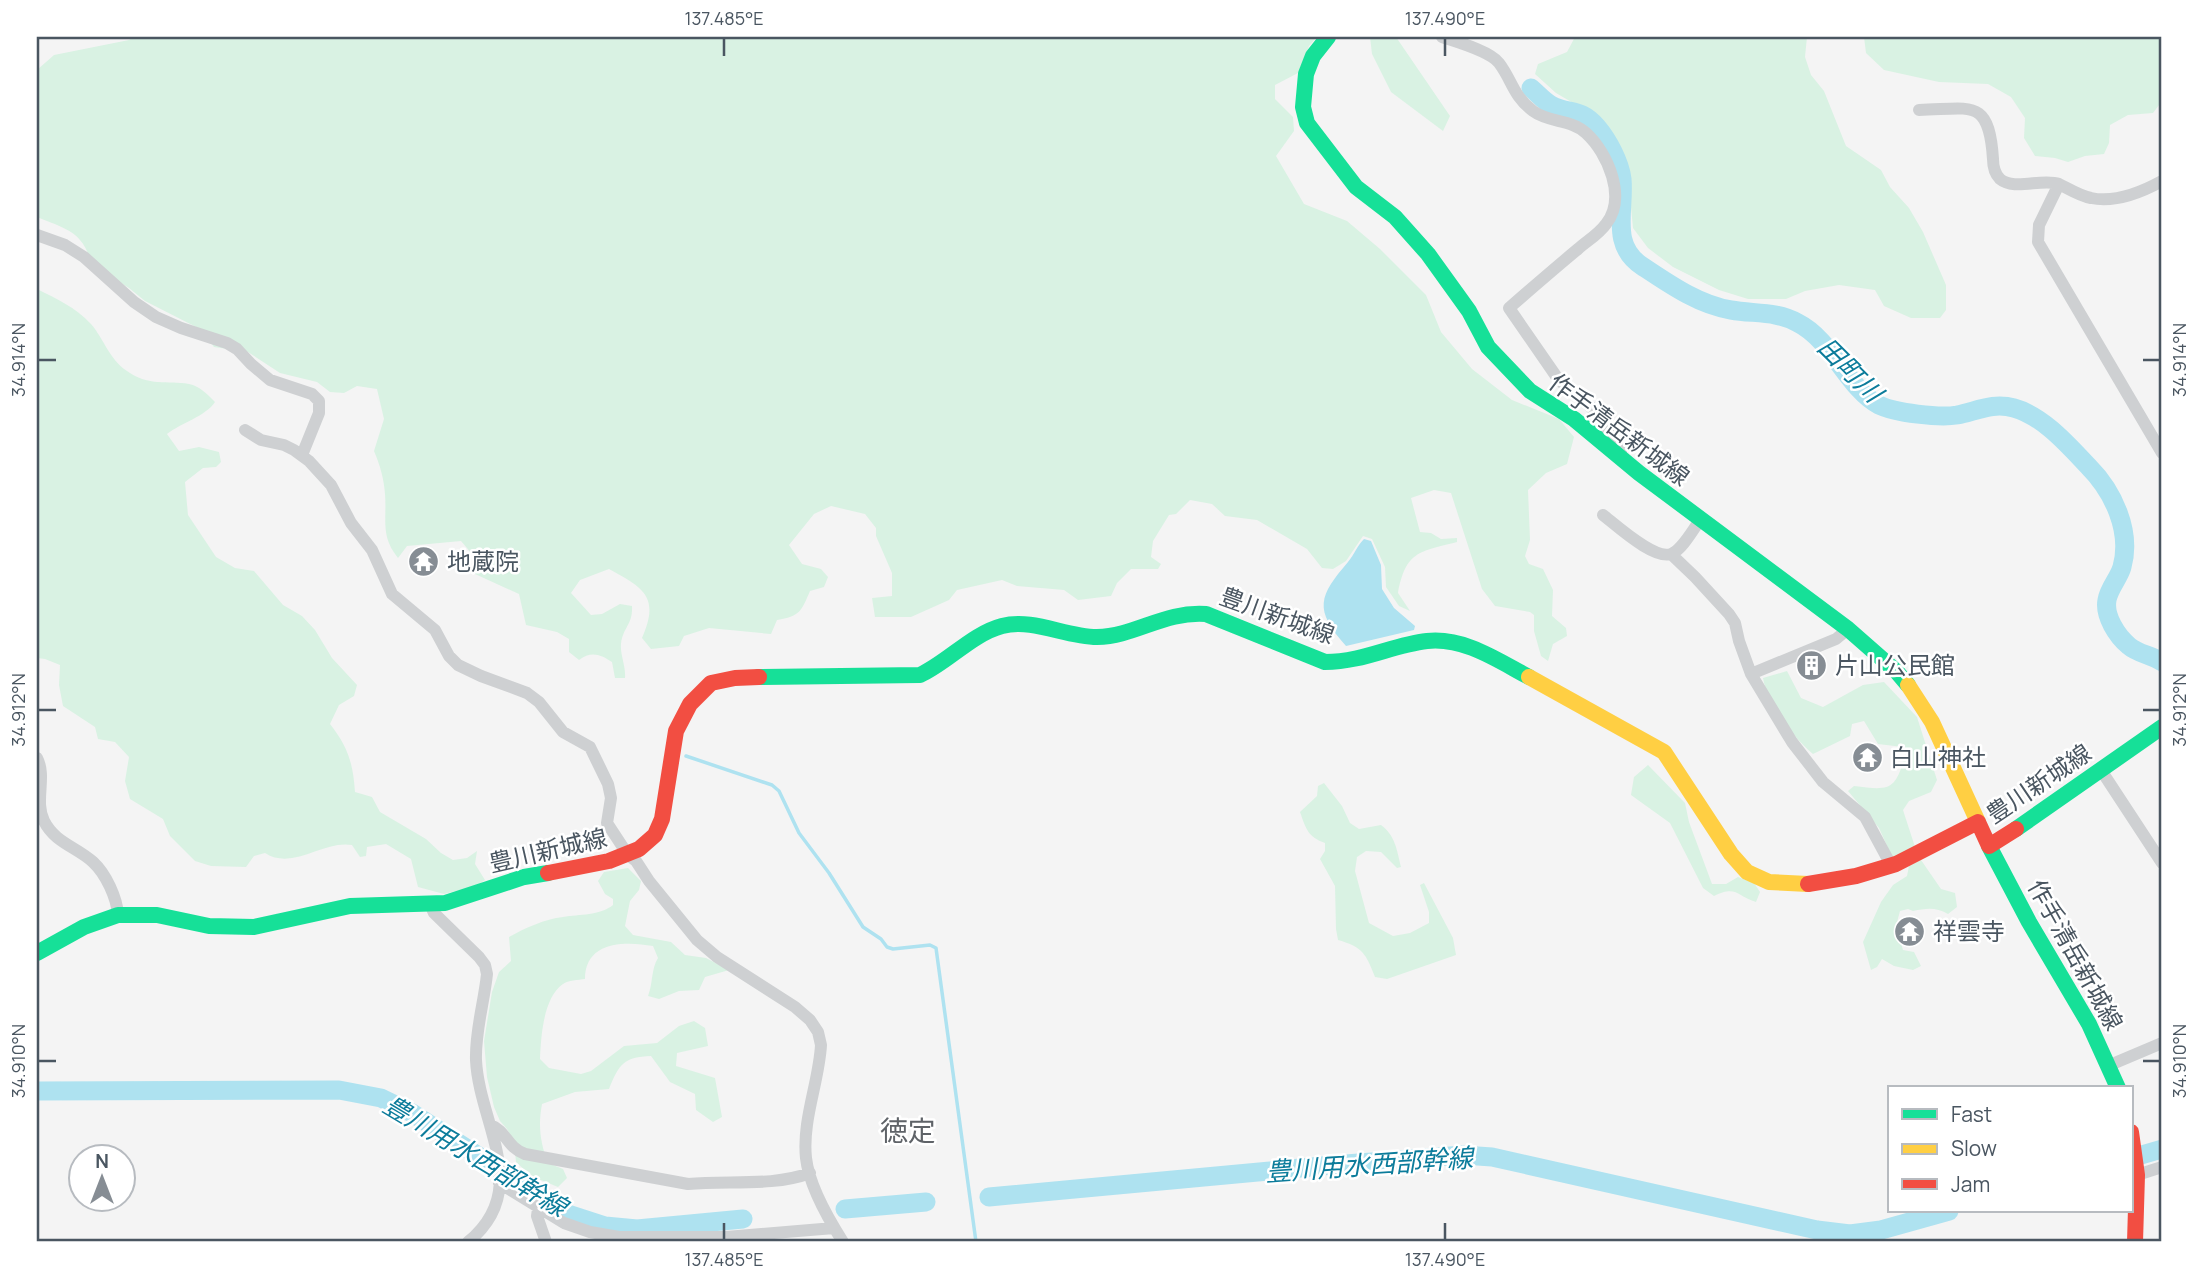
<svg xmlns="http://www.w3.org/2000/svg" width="2199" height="1279" viewBox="0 0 2199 1279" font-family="Manrope,'Noto Sans JP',sans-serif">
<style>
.green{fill:#d9f2e3}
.water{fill:#aee2f0}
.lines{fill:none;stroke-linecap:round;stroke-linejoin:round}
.stream{stroke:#aee2f0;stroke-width:3.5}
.river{stroke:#aee2f0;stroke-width:19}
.street{stroke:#ced0d2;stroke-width:12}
.fast{stroke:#16e098;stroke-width:16}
.slow{stroke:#ffcf43;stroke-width:16}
.jam{stroke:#f24e42;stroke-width:16}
.ticks{fill:none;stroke:#4a5661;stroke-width:2.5}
.labels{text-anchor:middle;stroke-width:5;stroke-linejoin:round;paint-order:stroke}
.street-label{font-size:24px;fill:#4a5661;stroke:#fff}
.poi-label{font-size:24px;fill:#4a5661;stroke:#fff;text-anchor:start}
.water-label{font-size:26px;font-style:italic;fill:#0c7c9b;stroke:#fff}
.quarter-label{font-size:28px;fill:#5f6368;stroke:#fff}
.neatline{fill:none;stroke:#4a5661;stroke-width:2.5}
.ticks-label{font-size:18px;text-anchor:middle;fill:#4a5661}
</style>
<rect width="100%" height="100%" fill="#f4f4f4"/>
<!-- green -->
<path class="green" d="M134,37H1317L1309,46L1298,73L1275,85V99L1293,117L1294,131L1276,156L1304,204L1347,221L1380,249L1426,295L1441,332L1472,369L1512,400L1559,419L1574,437L1567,464L1546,473L1528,490L1530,540L1525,556L1529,564L1543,569L1553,590L1552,616L1566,628L1567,636L1553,644L1548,661L1541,656L1534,631V615L1530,612L1495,606L1482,589L1451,493L1434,490L1411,498L1420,532L1431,533L1441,539L1457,538V542C1419,552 1406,551 1398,593L1410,611L1399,606L1386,587L1385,567L1372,539L1363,536L1346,561L1333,569L1322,568L1307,549L1257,520L1225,516L1212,504L1190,500L1176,514L1169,515L1153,541L1151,557L1161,564L1158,569H1131L1117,583L1111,596L1078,600L1064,590L1017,586L1002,580L957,590L949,600L911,617H875L872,598L892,596V573L876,536V528L865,514L831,506L814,514L789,545L802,564L821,569L828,577L824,587L810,591C801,612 800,616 777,620L771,634L709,628L684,636L679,646L651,649L642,638C660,597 644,588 609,569L580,580L571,593L591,615L602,614L620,604L632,606C633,625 623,627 621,644C620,655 626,666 625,678H615L612,662C600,654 591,651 579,660L569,652V639L557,632L526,625L519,594L475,574L472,554L461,541L407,546L398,558C380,536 387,520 385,494C384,479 380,465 374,451L384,419L377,389L357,386L344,393L330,392L317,382L280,373L248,352L214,347L200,329L145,301L129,288L92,265C83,231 66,229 37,217V70L54,55L129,40Z
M1370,37H1396L1450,116L1443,131L1391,92L1372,54Z
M1575,37H1807L1805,57L1811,75L1824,91L1846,146L1881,170L1890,187L1909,208L1923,232L1946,285V310L1940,318H1911L1884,306L1875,290L1839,285L1805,291L1786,299H1748L1719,290L1673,267L1648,248L1633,228L1627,167L1618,145L1597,117L1556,93L1535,74L1538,64L1567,52Z
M1864,37H2162V101L2153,113L2128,115L2110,125L2109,143L2104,154L2085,156L2068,162L2055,158L2035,156L2024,138L2025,118L2011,97L1988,84L1939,82L1884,70L1866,53Z
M37,289C57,299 75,307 91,324C104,339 109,359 127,371C149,387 167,380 189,384C200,386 208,395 215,402C206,416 181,423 167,434L179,451L199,447L219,452L221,462L216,467L203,468L185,482L188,515L216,557L235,568L254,571L283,605L302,616L315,630L332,658L357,685L354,696L339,705L330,724C348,747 353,763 355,792L372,797L380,812L426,839L441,853L453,860L467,858L477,851L475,864L485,880L476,886L444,894L418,887L411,859L386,844L367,847L366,856L360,857L352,845C323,840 293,871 265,853L254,856L246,867L211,866L195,861L170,836L163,819L130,799L125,781L129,757L115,742L98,739L95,727L63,706L59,685L60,665L45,659L37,658Z
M1787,671L1801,698L1823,707L1863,685L1884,682L1917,717L1937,780L1931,792L1909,801L1903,810L1915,847L1893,859L1879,828L1848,791L1854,786C1892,791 1895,790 1906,753L1903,747L1878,744L1864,721L1852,724L1850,736L1813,754C1792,736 1768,706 1763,678Z
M1648,765L1685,803L1689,822L1712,884H1726L1738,877L1754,883L1760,892L1756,902C1736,896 1737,885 1714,896L1703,888L1670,823L1631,795L1634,777Z
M1324,783L1342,806L1350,823L1359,829L1381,825C1395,835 1397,850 1401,867L1397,868L1381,852L1366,851L1357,857L1355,871L1369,923L1393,936L1410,933L1429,923V912L1420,885L1424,883L1453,938L1456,955L1387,979L1375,977C1366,954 1363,947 1338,940L1336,929L1335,886L1320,859L1325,851V843C1308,837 1306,829 1300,812L1317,796L1318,786Z
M1921,860L1941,889L1955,893L1957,907L1948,914C1936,907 1927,908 1913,911L1908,909L1900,911L1896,926L1903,950L1914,952L1921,966L1913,970L1894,966L1882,959L1877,967L1871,970L1863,942L1881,902L1893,885L1907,876L1909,866Z
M628,868L641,881L639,890L630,901L625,926L633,935L671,942L685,955L706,958L729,970L705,977L699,990L679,991L659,999L648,996C653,983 651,969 658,958L653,946C625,941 585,941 585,979C578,980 568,980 563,984C543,998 541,1037 540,1059L549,1068L581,1074L591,1071L624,1046L657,1043L679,1026L694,1021L705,1028L708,1046L677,1053L676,1066L715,1078L722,1117L713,1122L696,1110L695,1094L670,1082L651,1056C624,1057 619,1064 609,1089L575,1092L542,1104C538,1125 540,1142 548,1163L563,1169L567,1178L558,1187L531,1176L516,1162L514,1142L507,1129L500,1121L494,1107L487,1077L484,1041L492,992L499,972L511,961L509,937C525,928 545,919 563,917C580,914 599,916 613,905V899L605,894L598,881L604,872Z"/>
<!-- water -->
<path class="water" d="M1364,539L1371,541L1381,565L1382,589L1394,608L1415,626L1414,630L1346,646C1313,609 1319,596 1348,562C1354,555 1357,546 1364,539Z"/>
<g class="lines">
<!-- stream -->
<path class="stream" d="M686,756L772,785L779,791L799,833L829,873L863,927L881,939L887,947L893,949L930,945L936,948L976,1242"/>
<!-- river -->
<path class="river" d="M1531,88C1537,93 1544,101 1551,105C1569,115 1580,107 1597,127C1608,140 1620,162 1622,179C1625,211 1610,245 1642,266C1669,284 1699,305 1731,310C1754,314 1777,311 1798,323C1832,340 1848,389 1879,405C1895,413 1940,418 1957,415C1977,411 1993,402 2014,408C2043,416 2068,445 2088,466C2113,491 2132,531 2122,567C2119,578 2109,588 2107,600C2104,616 2117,636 2129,646C2138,654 2152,655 2162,662
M37,1091L339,1090L381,1098L412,1113L568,1214L605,1226L637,1229L743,1219
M2131,1158L2162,1149
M989,1197L1333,1165L1463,1155L1492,1157L1817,1230L1850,1234L1881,1230L1949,1211
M845,1209L926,1202"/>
<!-- street -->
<path class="street" d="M1442,37C1457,42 1490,51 1499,63C1512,80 1513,96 1533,111C1549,123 1571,119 1586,133C1608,153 1627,198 1606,224C1599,234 1587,241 1578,249C1555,268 1532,288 1509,308L1556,376L1566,387L1592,408L1621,450V459
M1919,110C1971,109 1989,97 1993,159C1993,166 1995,174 2000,179C2014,191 2042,178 2059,184
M2162,181C2142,192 2114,203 2091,198C2080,196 2069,189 2059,184L2039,225L2038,242L2162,453
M37,235L65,245L84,257L134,302L156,317L181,328L227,343L237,349L251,364L270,380L312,394L319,401V413L302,455
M245,430L261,440L284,445L294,450L309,461L331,485L351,523L372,550L392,594L435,630L449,656L458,665L481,676L527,693L539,702L563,732L590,747L608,784L611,798L607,823L628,855L636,861L649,881L697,940L717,957L795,1007L810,1020L818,1032L821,1045C819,1082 802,1120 806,1158C809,1185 829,1220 843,1242
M1603,515C1616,525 1657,563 1673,553C1684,547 1693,529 1701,519
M1672,555L1695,577L1729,614L1735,623L1739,641L1751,674L1792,742L1823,782L1865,817L1892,867
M1751,674L1836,639L1848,629
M37,758C47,777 34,801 44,821C55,843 77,847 93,862C106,874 117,898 118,915
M2101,770L2162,863
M430,904L434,913L479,957L485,965L487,974C484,1003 475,1031 476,1060C479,1124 533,1189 468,1242
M2110,1065L2162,1043
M490,1125C507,1131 506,1147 525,1154L688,1184C728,1180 772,1187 810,1173
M2137,1175L2162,1167
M499,1183L564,1223L590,1232L619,1237H726L834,1228
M538,1209L537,1216L546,1242"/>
<!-- fast -->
<path class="fast" d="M1328,37L1313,56L1306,74L1303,107L1307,123L1356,187L1395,217L1428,254L1469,311L1488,347L1530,391L1574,419L1639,473L1848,629L1897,672L1908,685
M759,677L920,675C948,662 972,634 1002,626C1034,618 1065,637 1097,637C1136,636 1164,611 1206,614L1325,662C1363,662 1392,645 1427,641C1464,637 1497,660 1529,677
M2016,829L2162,727
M1989,846L2029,922L2089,1024L2118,1088
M37,953L84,927L118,915H157L209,926L254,927L350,906L445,903L524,877L548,873"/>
<!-- slow -->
<path class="slow" d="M1529,677L1664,752L1731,854L1747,872L1769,882L1808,884
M1908,685L1932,722L1978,822"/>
<!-- jam -->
<path class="jam" d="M548,873L609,861L639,849L655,835L662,819L676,731L690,704L711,683L735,678L759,677
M1808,884L1856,876L1896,864L1978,822L1989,846L2016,829
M2131,1132L2137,1175L2135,1242"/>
</g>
<!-- ticks -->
<path class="ticks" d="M724,38V56M1445,38V56M38,360H56M2143,360H2160M38,710H56M2143,710H2160M38,1061H56M2143,1061H2160M724,1223V1240M1445,1223V1240"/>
<!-- icons -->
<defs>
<symbol id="temple-disc" viewBox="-11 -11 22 22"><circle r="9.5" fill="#868d94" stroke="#fff"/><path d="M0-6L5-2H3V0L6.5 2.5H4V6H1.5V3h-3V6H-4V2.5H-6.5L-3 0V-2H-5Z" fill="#fff"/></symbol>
<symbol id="building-disc" viewBox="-11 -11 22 22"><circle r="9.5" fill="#868d94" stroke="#fff"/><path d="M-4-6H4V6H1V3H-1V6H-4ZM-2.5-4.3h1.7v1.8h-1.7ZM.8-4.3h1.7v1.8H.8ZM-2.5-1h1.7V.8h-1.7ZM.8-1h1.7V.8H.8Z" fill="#fff"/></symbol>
</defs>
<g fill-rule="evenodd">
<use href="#temple-disc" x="406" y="544" width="35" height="35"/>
<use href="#building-disc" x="1794" y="648" width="35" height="35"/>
<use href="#temple-disc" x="1850" y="740" width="35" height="35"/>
<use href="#temple-disc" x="1892" y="914" width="35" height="35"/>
</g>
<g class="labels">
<!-- street labels -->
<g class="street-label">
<text transform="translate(1619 430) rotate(37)" y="8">作手清岳新城線</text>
<text transform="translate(1277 616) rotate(20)" y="8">豊川新城線</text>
<text transform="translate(2039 784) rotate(-34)" y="8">豊川新城線</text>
<text transform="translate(548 851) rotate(-13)" y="8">豊川新城線</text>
<text transform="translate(2075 955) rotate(61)" y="8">作手清岳新城線</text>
</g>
<!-- poi labels -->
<g class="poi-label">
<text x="447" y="570">地蔵院</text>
<text x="1835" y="674">片山公民館</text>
<text x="1890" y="766">白山神社</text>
<text x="1933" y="940">祥雲寺</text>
</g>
<!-- water labels -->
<g class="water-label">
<text transform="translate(1850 370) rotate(45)" y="9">田町川</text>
<text transform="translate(475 1156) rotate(31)" y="9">豊川用水西部幹線</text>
<text transform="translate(1369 1165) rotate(-4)" y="9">豊川用水西部幹線</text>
</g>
<!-- quarter labels -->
<g class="quarter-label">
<text x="908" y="1141">徳定</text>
</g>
</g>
<!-- border -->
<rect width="2199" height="1279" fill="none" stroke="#ffffff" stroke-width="77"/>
<!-- legend -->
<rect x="1888" y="1086" width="245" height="126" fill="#ffffff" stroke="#b7bbc0" stroke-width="2"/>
<rect x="1902" y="1109" width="35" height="10" fill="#16e098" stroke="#b7bbc0" stroke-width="2"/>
<text x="1951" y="1122" font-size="21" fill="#4a5661">Fast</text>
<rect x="1902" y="1144" width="35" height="10" fill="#ffcf43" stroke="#b7bbc0" stroke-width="2"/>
<text x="1951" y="1156" font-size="21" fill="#4a5661">Slow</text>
<rect x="1902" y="1179" width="35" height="10" fill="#f24e42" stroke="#b7bbc0" stroke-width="2"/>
<text x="1951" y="1192" font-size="21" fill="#4a5661">Jam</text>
<!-- north arrow -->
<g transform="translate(102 1178)"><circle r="33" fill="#ffffff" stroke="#b7bbc0" stroke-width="2"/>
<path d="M0-5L12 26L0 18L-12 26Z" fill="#868d94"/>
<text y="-10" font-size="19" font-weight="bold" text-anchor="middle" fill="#4a5661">N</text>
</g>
<rect x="38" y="38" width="2122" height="1202" class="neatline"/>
<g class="ticks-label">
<text x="724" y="25">137.485°E</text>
<text x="1445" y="25">137.490°E</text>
<text transform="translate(19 360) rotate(-90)" y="6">34.914°N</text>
<text transform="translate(2180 360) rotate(-90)" y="6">34.914°N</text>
<text transform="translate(19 710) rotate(-90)" y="6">34.912°N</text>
<text transform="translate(2180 710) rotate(-90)" y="6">34.912°N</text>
<text transform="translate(19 1061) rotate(-90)" y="6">34.910°N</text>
<text transform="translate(2180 1061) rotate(-90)" y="6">34.910°N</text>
<text x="724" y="1266">137.485°E</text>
<text x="1445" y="1266">137.490°E</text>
</g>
</svg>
